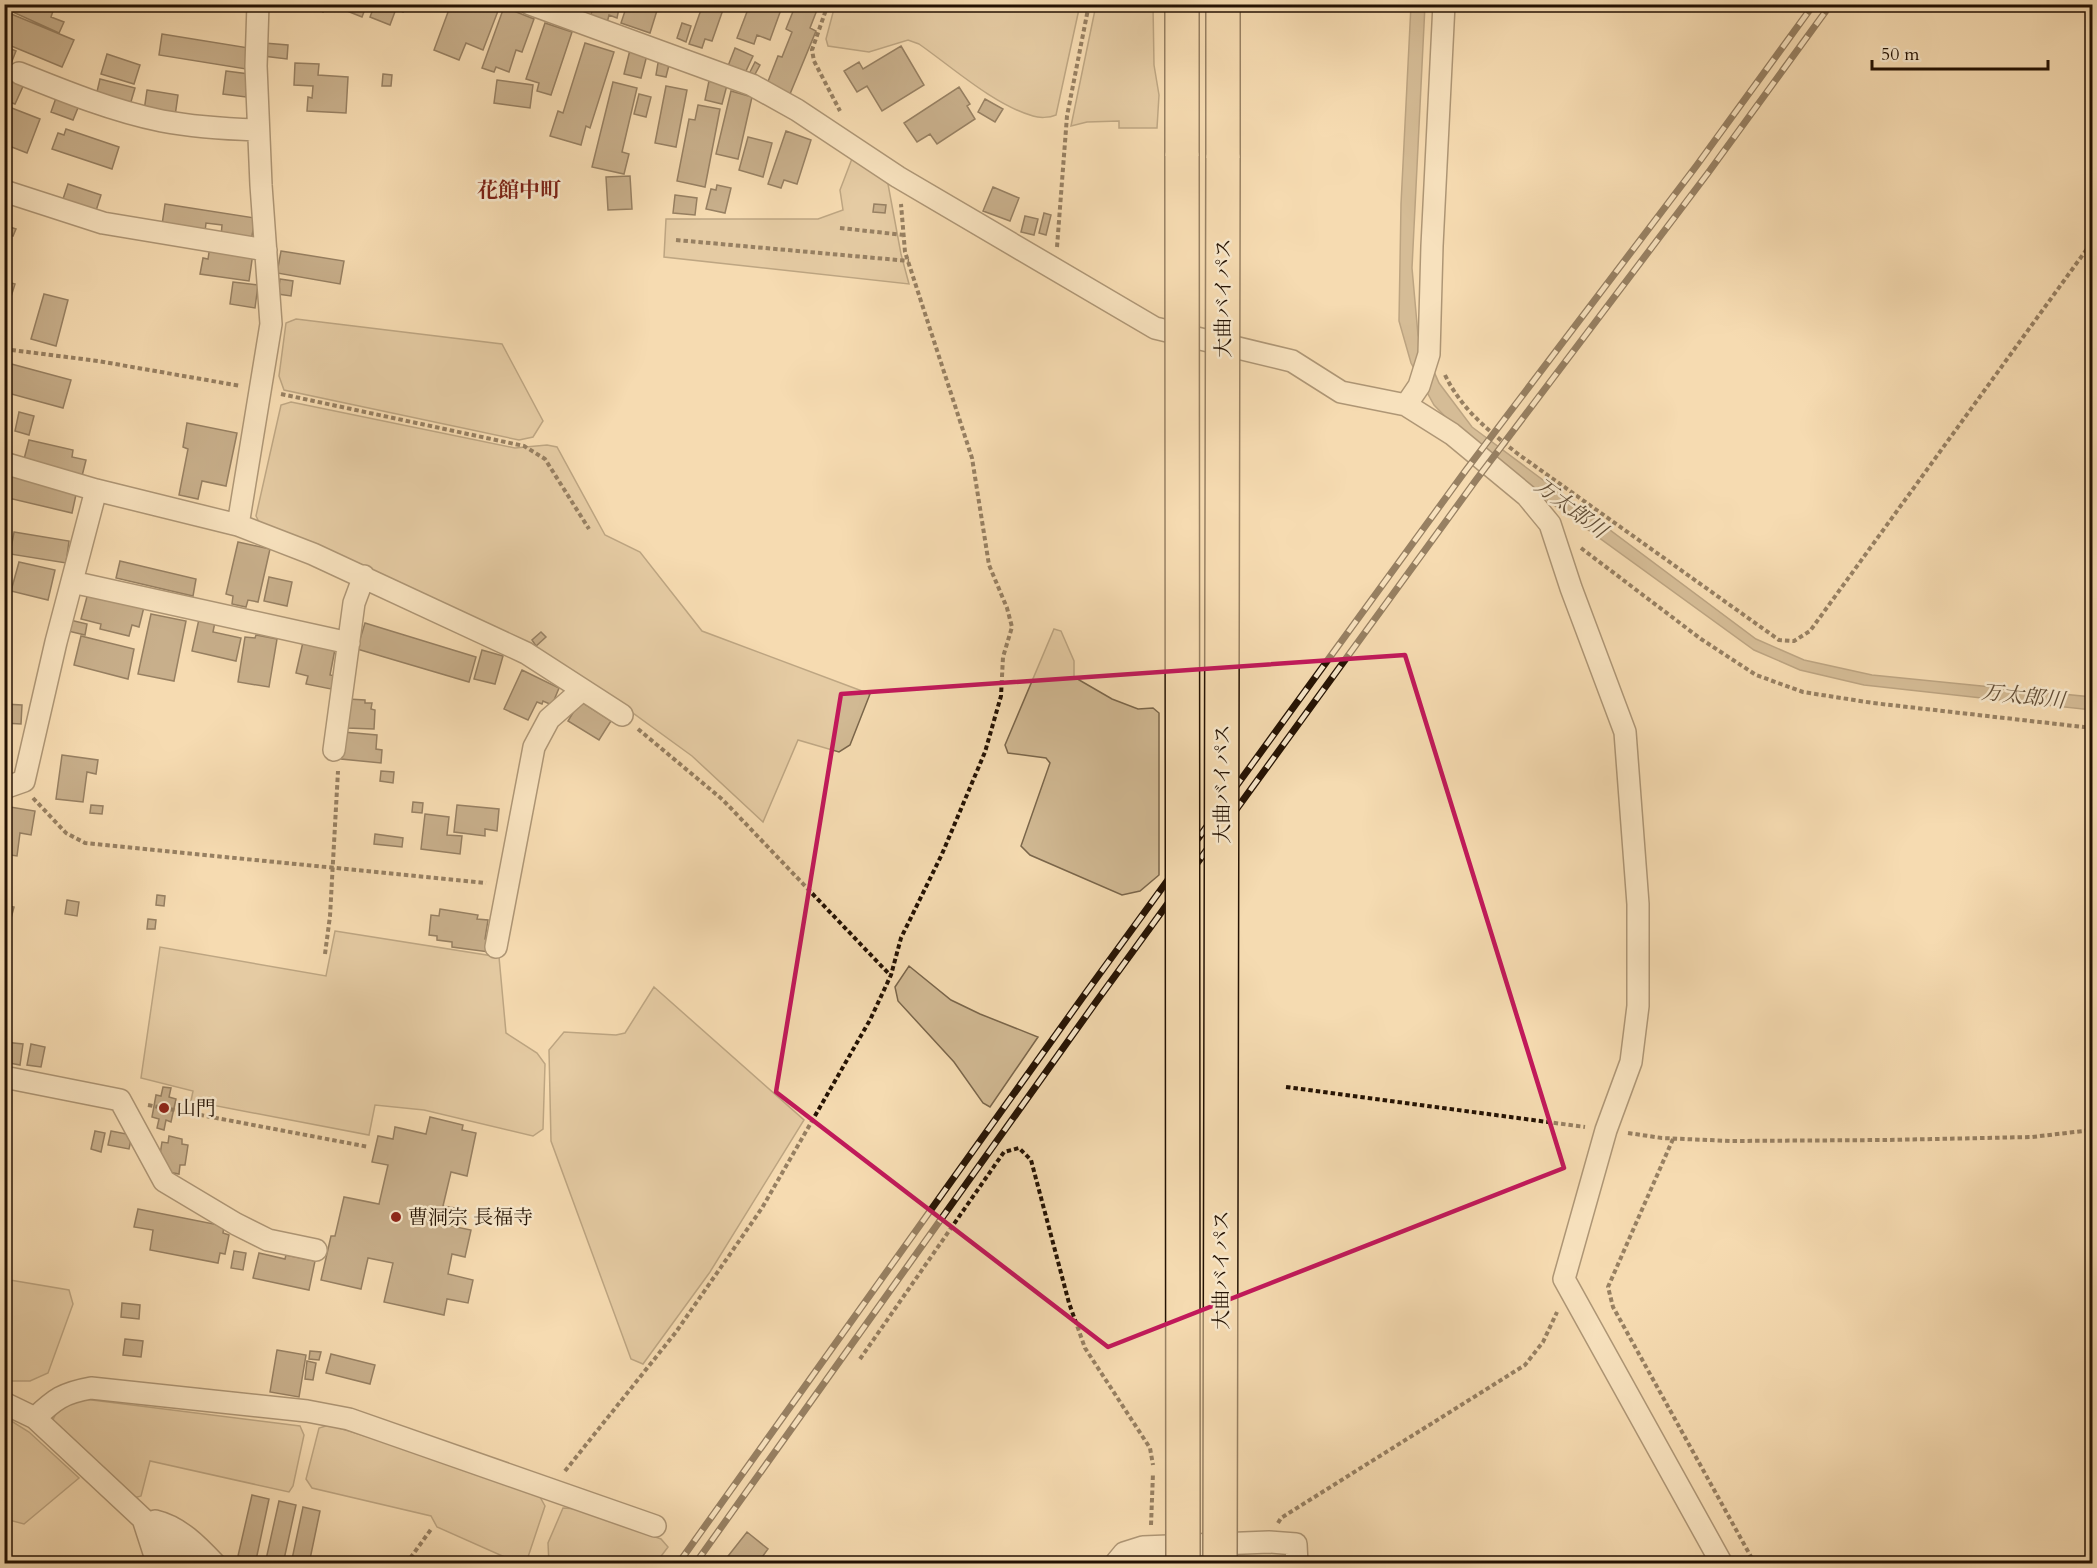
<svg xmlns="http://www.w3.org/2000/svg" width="2097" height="1568" viewBox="0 0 2097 1568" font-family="Cardo,'Noto Serif JP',serif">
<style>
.green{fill:#d1b993;stroke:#7a664b;stroke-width:1.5}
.water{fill:#ae9776;stroke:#776248;stroke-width:1.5}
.building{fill:#917b5d;stroke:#241203;stroke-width:1.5}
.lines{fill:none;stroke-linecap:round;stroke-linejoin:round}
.minor-casing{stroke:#58442e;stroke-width:24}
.trunk-casing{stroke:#241203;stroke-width:36}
.path{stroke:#241203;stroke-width:4;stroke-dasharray:4.5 3;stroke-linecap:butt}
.minor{stroke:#f8e8cc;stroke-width:21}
.trunk{stroke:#f5dbb1;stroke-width:33}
.rail-casing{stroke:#241203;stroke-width:7}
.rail{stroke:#f8e8cc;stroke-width:4.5;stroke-dasharray:14;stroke-linecap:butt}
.trunk-bridge-casing{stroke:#241203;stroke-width:36;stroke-linecap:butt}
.trunk-bridge{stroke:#f5dbb1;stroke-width:33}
.marked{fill:none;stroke:#c2185b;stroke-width:4.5;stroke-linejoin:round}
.poi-dot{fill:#8f2418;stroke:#f8e8cc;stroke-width:2}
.labels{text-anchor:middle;stroke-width:5;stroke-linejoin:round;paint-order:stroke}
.street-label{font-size:20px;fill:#241203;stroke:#f8e8cc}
.poi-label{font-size:20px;fill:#241203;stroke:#f8e8cc;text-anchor:start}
.neighbourhood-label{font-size:21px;font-weight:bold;fill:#7a1f14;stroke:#f8e8cc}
.water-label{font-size:21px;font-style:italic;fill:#624e37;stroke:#f8e8cc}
</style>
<rect width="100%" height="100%" fill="#f5dbb1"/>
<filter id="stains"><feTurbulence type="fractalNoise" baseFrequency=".00333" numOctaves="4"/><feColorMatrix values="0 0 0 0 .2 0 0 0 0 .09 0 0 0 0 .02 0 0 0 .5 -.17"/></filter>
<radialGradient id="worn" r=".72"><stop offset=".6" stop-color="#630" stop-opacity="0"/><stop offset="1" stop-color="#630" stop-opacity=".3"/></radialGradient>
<!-- green -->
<path class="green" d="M1077,5L1079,9L1056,115C1049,118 1039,118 1033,116C994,105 952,67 919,44L908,40L869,52L828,46L826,39L835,5Z
M1096,5H1153L1154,65L1159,95L1157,128H1119V121L1087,122L1071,126Z
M853,156L874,168L888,184L901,254L909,284L664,257L666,219H818L843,210L840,190Z
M296,319L502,344L543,421L533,437L519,440L284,390L279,376L286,323Z
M291,402L515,448L547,445L557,447L605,535L640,552L702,631L870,694L850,745L839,752L798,740L763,822L692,756L630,711L260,524L256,516L281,405Z
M1054,629L1061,631L1074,661V677L1112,699L1138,709L1153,708L1159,713V875L1140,891L1122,895L1030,855L1021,846L1050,763L1046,758L1008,753L1005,745Z
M335,931L499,957L506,1033L537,1053L545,1064L543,1129L533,1136L424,1110L375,1105L369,1135L191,1101L193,1091L141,1078L160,947L326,976Z
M909,966L951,1000L980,1014L1038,1037L990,1107L983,1103L954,1062L898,1001L895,987Z
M654,987L804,1120L710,1272L643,1364L631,1359L551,1141L549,1050L564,1032L616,1035L625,1033Z
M4,1279L69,1290L73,1304L48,1373L30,1381H5Z
M84,1399L300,1426L304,1435L293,1486L289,1492L150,1461L141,1496L134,1498L52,1422C59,1404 67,1404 84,1399Z
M5,1417L29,1432L79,1478L24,1524L5,1519Z
M329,1425L401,1447L540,1497L545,1506L526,1563H518L437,1527L431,1516L312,1488L306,1479L319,1428Z
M563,1508L577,1509L661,1539L668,1547L656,1563L549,1564L548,1543Z"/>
<!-- water -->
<path class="water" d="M1411,5H1425L1412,268L1418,335L1439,383L1472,427L1756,639L1804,660L1872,675L2092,697V710L1864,685L1800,670L1754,650L1540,495L1469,441L1434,405L1411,363L1399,321L1401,204Z"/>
<!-- building -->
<path class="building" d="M4,4H21L25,6L26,4H45L54,8L51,17L64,22L59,33L4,8Z
M306,4H326L323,12Z
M349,4H367L362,17L347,11Z
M375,4H406L403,12L396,9L390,25L370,17Z
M451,4H482L498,11L483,50L466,43L459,60L434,50Z
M594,4H620L617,18L609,15L607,23L590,18Z
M625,4H659L650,33L621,23L627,5Z
M703,4H725L712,41L705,39L702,48L689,44Z
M750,4H783L770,40L757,35L754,44L737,38Z
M796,4H803L817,10L810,28L816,31L790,94L767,84L778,56L782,57L792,32L786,29Z
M504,7L534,19L522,52L516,50L509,72L496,67L494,72L482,68Z
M4,11L74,40L62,67L4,43Z
M545,23L572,32L551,95L537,91L539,83L526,79Z
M682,23L691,26L686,42L677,38Z
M162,34L249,48L246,69L159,55Z
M264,43L288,45L287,59L263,56Z
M585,43L614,52L590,128L586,126L581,145L550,136L558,111L563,113Z
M4,46L16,51L8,71L4,70Z
M901,46L924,85L882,111L867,86L857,92L844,71L859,62L863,69Z
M735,48L753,56L745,73L728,66Z
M630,50L647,55L641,78L624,74Z
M107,54L140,65L134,84L101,74Z
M755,62L760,65L754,76L749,74Z
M295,63L319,64L318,75L348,77L346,113L307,111L308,97L312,98L313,86L294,85Z
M658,63L669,65L666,77L656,75Z
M226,71L249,74L246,97L223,94Z
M4,74L25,82L15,104L4,100Z
M383,74L392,75L391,86H382Z
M100,79L135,88L130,105L96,96Z
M497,80L533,85L530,108L494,103Z
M709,81L727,85L722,104L705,100Z
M613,82L637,88L622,152L629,154L624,174L592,167Z
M666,86L687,90L676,147L655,143Z
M959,87L970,104L967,106L975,119L937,144L930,134L917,142L904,123Z
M147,90L178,95L175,116L144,111Z
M731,91L752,97L738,159L716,154Z
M639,94L651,97L646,117L634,114Z
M57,95L80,103L73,120L51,112Z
M985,99L1003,109L995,122L978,112Z
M4,105L40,119L27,153L4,144Z
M698,105L720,109L705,187L677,181L689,119L695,120Z
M66,129L119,147L112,169L52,149L58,133L64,135Z
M786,131L811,140L797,184L784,180L781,188L768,184Z
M748,137L772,143L763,177L739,170Z
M630,176L632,209L608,210L606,177Z
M68,184L101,195L95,214L62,202Z
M717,185L731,188L725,213L706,209L711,189L716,190Z
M993,187L1019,198L1010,221L983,211Z
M675,195L697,198L695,215L673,213Z
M165,204L255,218L251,242L221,237L222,225L206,223L205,232L162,225Z
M874,204L886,205L885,213L873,212Z
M1044,213L1051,215L1046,235L1039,233Z
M1025,216L1038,219L1034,235L1021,232Z
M4,225L16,229L13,236L4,233Z
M210,246L253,253L249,281L200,274L203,258L208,259Z
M281,251L344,261L340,284L277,273Z
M280,279L293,281L291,296L278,294Z
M4,281L15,284L8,306L4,305Z
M233,282L258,285L255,308L230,304Z
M44,294L68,300L56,346L31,339Z
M4,362L71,380L63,408L4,392Z
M19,412L34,416L29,435L15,431Z
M187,423L237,433L226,486L202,481L198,499L179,495L188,449L183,447Z
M29,440L73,450L72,457L86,460L82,476L23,463Z
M8,474L77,490L72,513L4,497Z
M14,532L69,541L66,563L10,554Z
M238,542L270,549L258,602L248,600L246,607L232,604L233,596L226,594Z
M120,561L196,579L193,596L116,578Z
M19,562L55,570L48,600L11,591Z
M269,577L292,582L287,606L264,601Z
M88,593L144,607L139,627L132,625L129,636L100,629L101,624L81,619Z
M151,614L186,621L174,681L138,674Z
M199,619L215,622L213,632L241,638L236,661L192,651Z
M70,620L87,624L85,635L68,631Z
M365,623L476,657L469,682L357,649Z
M541,632L546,637L536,646L532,640Z
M256,635L277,639L269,687L238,682L245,637L255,638Z
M81,636L134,649L128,679L74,665Z
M303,642L335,649L330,675L335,676L331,689L306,684L308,676L296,673Z
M482,650L503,656L495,684L474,679Z
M522,670L559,688L552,705L543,701L542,704L537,702L528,720L504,709Z
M348,699L365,700V703H372L371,709L375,710L374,729L347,728Z
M580,701L611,721L599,740L568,721Z
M4,704L22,705L21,724L4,723Z
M343,732L377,735L376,749L382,750L381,763L341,759Z
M62,755L98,760L96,774L87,772L83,802L56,799Z
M381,771L394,772L393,783L380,781Z
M413,802L423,803L422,813L412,812Z
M91,805L103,806L102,814L90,813Z
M457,805L499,809L497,831L485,829V836L454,832Z
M4,806L35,811L31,835L20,833L17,856L4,854Z
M425,814L449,817L447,835L462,836L460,854L421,849Z
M375,834L403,838L402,847L374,844Z
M157,895L165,896L164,906L156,905Z
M67,900L79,902L77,916L65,914Z
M4,905L14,907L9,926L4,925Z
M440,909L478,915L477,919L488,920L485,939L490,940L489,952L452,947V942L437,940V936L429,935L431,915L439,916Z
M148,919L156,920L155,929H147Z
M4,1042L23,1044L20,1065L4,1062Z
M31,1044L45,1047L41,1067L27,1065Z
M163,1087L171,1088L169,1097L176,1099L171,1122L166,1120L164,1130L157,1128L159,1119L152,1117L156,1095L161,1096Z
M430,1117L463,1125L462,1130L476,1133L467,1176L451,1172L443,1206L456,1208L451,1226L471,1230L465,1257L452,1254L448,1274L473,1280L468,1303L447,1299L444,1315L384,1302L393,1263L368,1258L361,1289L321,1280L331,1236H335L344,1197L379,1204L388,1165L372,1162L378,1136L393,1139L395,1127L426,1134Z
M95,1131L105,1133L101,1152L91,1149Z
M111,1131L132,1135L129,1149L108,1145Z
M169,1136L182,1139V1144L188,1145L185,1165H180L179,1174L163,1171L159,1161L162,1142L168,1143Z
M138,1209L224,1226L223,1233L229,1235L225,1254L220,1253L218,1263L150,1250L153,1230L134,1227Z
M234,1251L246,1253L243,1270L231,1268Z
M259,1253L285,1259L286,1255L315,1261L309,1290L253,1278Z
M122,1303L140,1305L139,1319L121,1317Z
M125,1339L143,1341L141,1357L123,1355Z
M277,1350L306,1355L299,1397L270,1392Z
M310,1351L321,1352L319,1360L309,1359Z
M331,1354L375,1365L370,1384L326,1373Z
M307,1361L316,1363L313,1380L305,1379Z
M252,1495L269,1499L256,1560L238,1556Z
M279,1501L296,1505L283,1564H265Z
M303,1507L320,1511L309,1564H291Z
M747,1532L768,1549L757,1564H729L725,1560Z"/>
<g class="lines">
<defs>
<path id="minor" d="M530,4L752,85L797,110L898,177L1155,328L1292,361L1341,392L1406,405L1419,386L1429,354L1432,246L1444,4
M19,73C66,92 113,111 162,121C194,127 227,129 258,130
M4,191L103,223L266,250
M1406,405L1452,434L1527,496L1550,524L1571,588L1625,732L1638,904V1006L1631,1062L1606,1130L1564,1279L1722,1564
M4,463L96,490L238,525L313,554L526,653L622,715
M238,525L271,324L261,185L256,66L258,4
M72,582L349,643
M334,750L354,603L364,576
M4,788L24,781L56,642L96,490
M496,947L534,747L549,719L582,690
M4,1077L120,1100L164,1181L236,1224L268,1240L316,1250
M4,1403L35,1418L172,1546L189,1564
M35,1418C55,1399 63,1393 91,1388L307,1411L349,1419L655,1526
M155,1521C180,1527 198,1546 215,1564
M144,1522L156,1559L160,1564
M1115,1564L1124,1553L1143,1547L1269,1542L1296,1544L1297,1564"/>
<path id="trunk" d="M1182,4V156
M1223,4V158"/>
</defs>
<!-- minor casing -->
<use href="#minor" class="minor-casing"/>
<!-- trunk casing -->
<use href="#trunk" class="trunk-casing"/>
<!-- path -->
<path class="path" d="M828,4L812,50L814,61L840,111
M840,228L904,235
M676,240L909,261
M1057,247L1067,116L1089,4
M4,349L98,361L241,386
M1445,375C1462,410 1488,430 1518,454L1779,640L1794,641L1810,631L2092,242
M281,394L524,446L545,459L589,529
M1581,548L1701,639L1756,675L1803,692L1873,703L2092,728
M638,729L723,800L890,975
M33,798L66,833L85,843L486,883
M325,954L330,916L338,771
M1286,1087L1585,1127
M148,1105L369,1147
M1628,1133L1662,1138L1730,1141L1886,1140L2032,1137L2092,1130
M1673,1139L1608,1287L1613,1307L1755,1564
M860,1359L1004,1152L1019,1148L1031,1160L1069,1303L1085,1348L1150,1448L1153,1465
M565,1471L676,1332L762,1208L870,1020L891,975L901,938L942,854L985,752L1001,696L1003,657L1012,627L1007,608L989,565L972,458L905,252L901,204
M1278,1523L1281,1518L1525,1365L1543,1342L1557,1312
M1151,1525L1153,1473
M406,1564L432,1528"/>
<!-- minor -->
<use href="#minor" class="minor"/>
<!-- trunk -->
<use href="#trunk" class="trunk"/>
<defs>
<path id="rail" d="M678,1564L1085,994L1466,470L1697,165L1814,4
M695,1564L1096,1002L1476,480L1708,173L1831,4"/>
</defs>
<!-- rail casing -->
<use href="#rail" class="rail-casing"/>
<!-- rail -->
<use href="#rail" class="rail"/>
<defs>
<path id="trunk-bridge" d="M1182,156L1183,1564
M1220,1564L1223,158"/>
</defs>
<!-- trunk-bridge casing -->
<use href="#trunk-bridge" class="trunk-bridge-casing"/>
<!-- trunk-bridge -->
<use href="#trunk-bridge" class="trunk-bridge"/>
</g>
<!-- marked area -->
<path d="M0 0H2097V1568H0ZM1405,655L1564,1168L1108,1347L776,1092L841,694Z" fill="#f5dbb1" fill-opacity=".55" fill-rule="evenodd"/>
<path class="marked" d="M1405,655L1564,1168L1108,1347L776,1092L841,694Z"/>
<!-- markers -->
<g class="poi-dot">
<circle cx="164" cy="1108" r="6"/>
<circle cx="396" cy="1217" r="6"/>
</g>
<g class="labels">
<!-- street labels -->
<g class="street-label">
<text transform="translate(1223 298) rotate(-90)" y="7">大曲バイパス</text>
<text transform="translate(1222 784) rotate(-90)" y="7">大曲バイパス</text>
<text transform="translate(1221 1270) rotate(-90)" y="7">大曲バイパス</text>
</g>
<!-- poi labels -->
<g class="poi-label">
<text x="176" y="1115">山門</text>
<text x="408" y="1224">曹洞宗 長福寺</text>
</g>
<!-- neighbourhood labels -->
<g class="neighbourhood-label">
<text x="519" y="197">花館中町</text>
</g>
<!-- water labels -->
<g class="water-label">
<text transform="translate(1571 508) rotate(37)" y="7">万太郎川</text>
<text transform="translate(2023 696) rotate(6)" y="7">万太郎川</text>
</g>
</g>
<!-- margin -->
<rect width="2097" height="1568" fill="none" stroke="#f5dbb1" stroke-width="24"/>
<rect x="6" y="6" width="2085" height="1556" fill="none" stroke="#241203" stroke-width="3"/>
<rect x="12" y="12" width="2073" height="1544" fill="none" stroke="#241203" stroke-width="1.5"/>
<!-- scale -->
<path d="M1872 60v9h176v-9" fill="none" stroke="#241203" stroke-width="3"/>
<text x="1881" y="60" font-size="18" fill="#241203" stroke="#f8e8cc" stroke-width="4.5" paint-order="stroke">50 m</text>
<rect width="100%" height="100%" filter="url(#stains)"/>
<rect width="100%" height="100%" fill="url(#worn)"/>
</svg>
